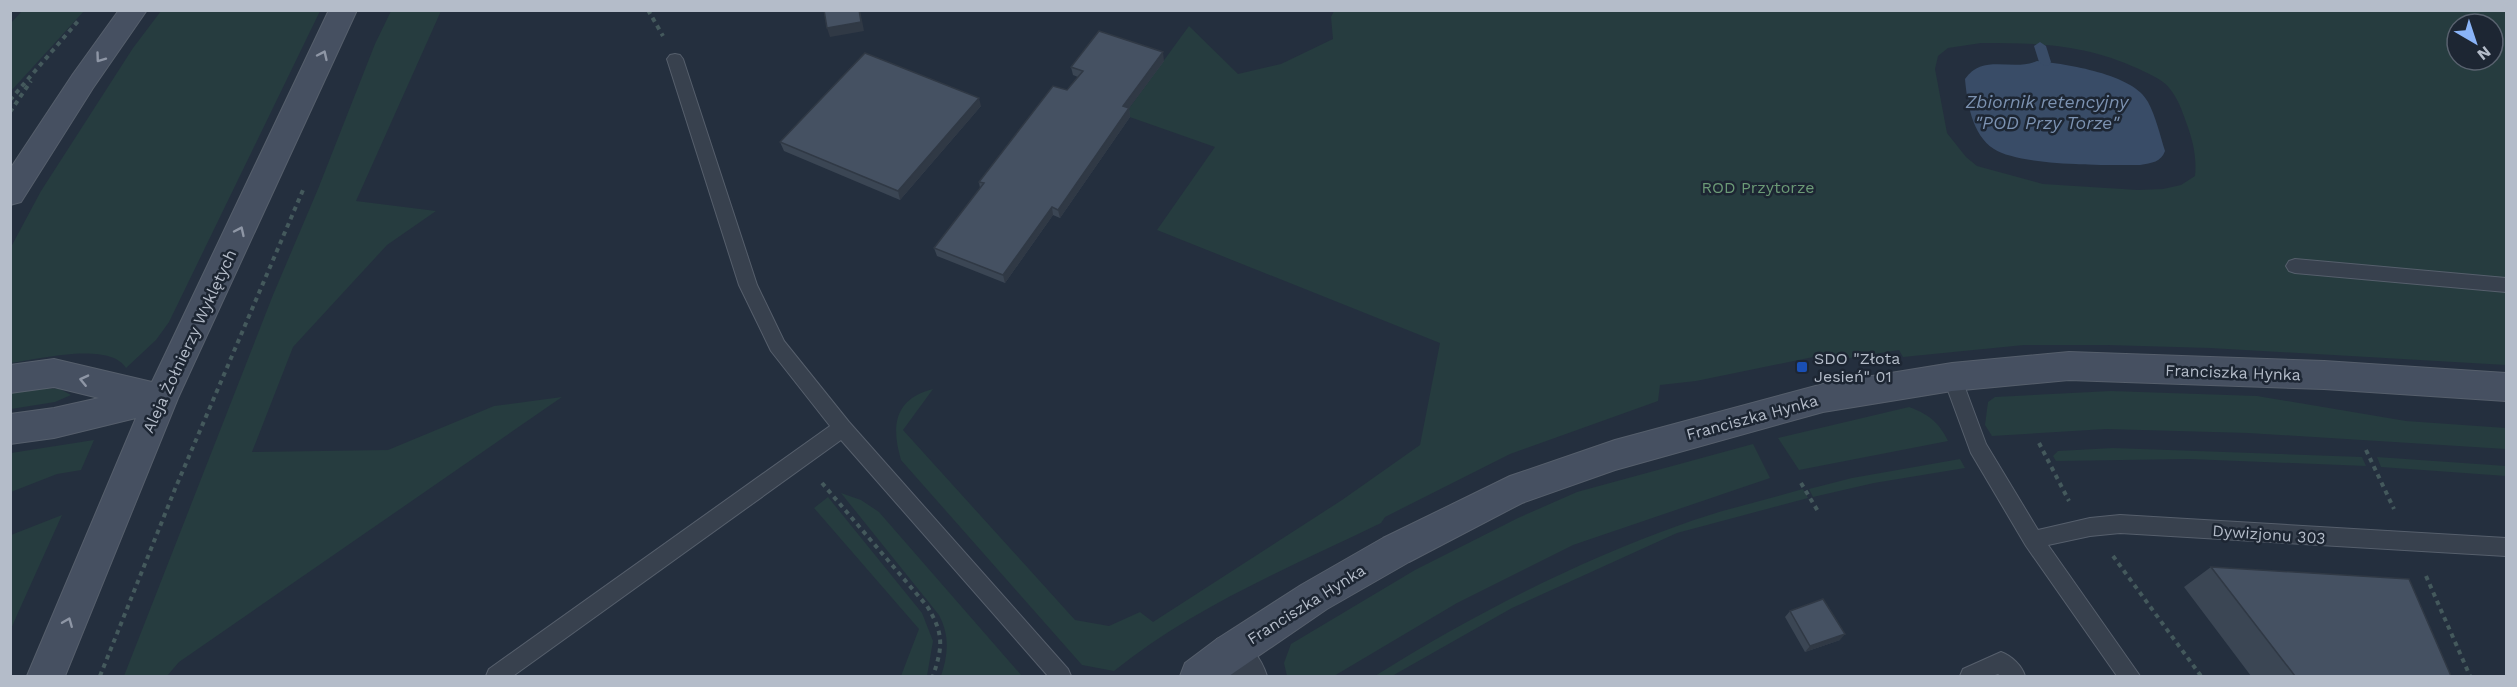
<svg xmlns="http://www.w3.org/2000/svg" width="2517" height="687" viewBox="0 0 2517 687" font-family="'Work Sans',sans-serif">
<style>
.green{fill:#263c3f;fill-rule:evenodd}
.water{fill:#394c67}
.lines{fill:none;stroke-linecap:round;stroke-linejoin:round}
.stream{fill:#394c67;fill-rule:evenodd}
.lane-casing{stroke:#565f6c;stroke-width:2}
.street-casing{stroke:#565f6c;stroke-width:2}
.secondary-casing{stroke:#565f6c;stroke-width:2}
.path{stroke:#44595c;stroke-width:4;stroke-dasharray:4.5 4.5;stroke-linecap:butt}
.lane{fill:#38414e;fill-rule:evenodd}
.street{fill:#38414e;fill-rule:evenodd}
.secondary{fill:#465061;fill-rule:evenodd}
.wall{fill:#3b4654}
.shaded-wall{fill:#303945}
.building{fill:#455162;stroke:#303945;stroke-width:1.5}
.oneway{stroke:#8e96a5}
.transit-dot{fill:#1a4fb4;stroke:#1d2633;stroke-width:2}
.labels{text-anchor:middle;stroke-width:5;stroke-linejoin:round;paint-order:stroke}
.park-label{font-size:16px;fill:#6b9a76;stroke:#1d2633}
.street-label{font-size:16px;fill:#b4bcc9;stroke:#1d2633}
.poi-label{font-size:16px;fill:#b4bcc9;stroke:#1d2633;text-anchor:start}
.water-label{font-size:18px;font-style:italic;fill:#7c92b1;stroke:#1d2633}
</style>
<rect width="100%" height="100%" fill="#242f3e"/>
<!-- green -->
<path class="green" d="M22,11H84L11,91V23Z
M161,11H320L169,322L156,340L126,368C110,341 38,359 11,363V247L41,191L133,48Z
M391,11H441L356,201L436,211L387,245L293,347L252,452L388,450L494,406L562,397L179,662L167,676H124L273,295L318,189L375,44Z
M1334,11H2506V365L2210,348L2107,345H2024L1903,357L1899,350L1837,360L1833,353L1696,381L1660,385L1658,401L1510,454L1385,517L1381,523C1290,567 1193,607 1114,671L1082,665L901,460C891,426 894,399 933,389L903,430L1075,620L1109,626L1140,612L1153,622L1342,500L1420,445L1440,343L1157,230L1215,147L1124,115L1189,26L1238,74L1281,64L1333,39L1331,17ZM2457,24H2493V60H2457ZM1981,43C2041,43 2084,44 2139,69C2149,74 2164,80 2170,89C2178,99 2182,110 2186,122C2193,140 2197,158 2195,176L2181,185L2163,189L2138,190L2043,184L1977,166L1966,157L1947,133L1935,69L1938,56L1948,48Z
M38,388L60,389L71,395L55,402L11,409V392Z
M2111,391L2257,396L2406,421L2506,428V449L2248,433L2106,429L1992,436L1985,425L1988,402L1995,397Z
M1909,407C1928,414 1939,422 1948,441L1799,470L1778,438Z
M94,440L81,470L57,474L11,492V453Z
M1753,444L1770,478L1573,545L1457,603L1334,676H1287L1284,663L1291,644L1415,570L1518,518L1577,492Z
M2113,448L2362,457L2366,466L2189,459L2056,461L2053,456L2058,451Z
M2377,457L2506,466V476L2381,467Z
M1960,459L1965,468L1874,483L1813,497L1809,489L1852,478Z
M1803,489L1808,498L1677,533L1512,608L1392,676H1375C1470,616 1574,563 1680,525C1720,510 1762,501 1803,489Z
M841,493L861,500L879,512L1022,676H941C948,655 950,636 939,615Z
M828,497L922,613L933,641L927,676H901L919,629L814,508Z
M62,515L17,615L11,629V535Z"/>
<!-- water -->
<path class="water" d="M2037,61C2066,64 2134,74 2148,102C2156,117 2160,135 2165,151C2161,162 2152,163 2140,165C2107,165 2020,166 1994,149C1972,135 1967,102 1965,79C1983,53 2013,72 2037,61Z"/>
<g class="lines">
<!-- stream -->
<path class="stream" d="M2040,42L2046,46L2051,62L2049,65L2045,66L2039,62L2034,46Z"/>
<defs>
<path id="lane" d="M675,54L680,55L683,59L757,285L784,341L849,422L1068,669L1071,676H1048L841,440L513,676H486L489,669L830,426L771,351L739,285L667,59L670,55Z
M2295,259L2506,278V292L2295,273L2289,271L2286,266L2289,261Z
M1952,369L1958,372L1961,377L1986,444L2038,530L2090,518L2120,515L2506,538V556L2120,533L2090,536L2048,545L2140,676H2117L2026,546L1971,453L1943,377L1946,372Z
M2001,652C2012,656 2022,666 2025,676H2001L1998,674L1992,676H1960L1963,669Z"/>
<path id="street" d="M1230,634C1249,641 1261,658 1267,676H1225L1211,652L1217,639Z"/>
<path id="secondary" d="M119,10H147L93,88L21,202L10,205V169L73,74Z
M329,10H357L178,398L65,676H27L136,418L54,438L10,444V414L54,408L99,398L54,387L10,393V365L54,359L152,382Z
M2069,352L2324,361L2506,373V401L2324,389L2069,380L1952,391L1823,412L1615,470L1522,503L1409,562L1327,609L1229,676H1180L1185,663L1217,639L1301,585L1383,538L1510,476L1615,440L1823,384L1952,363Z"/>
</defs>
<!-- lane casing -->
<use href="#lane" class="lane-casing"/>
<!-- street casing -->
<use href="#street" class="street-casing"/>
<!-- secondary casing -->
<use href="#secondary" class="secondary-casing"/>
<!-- path -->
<path class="path" d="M648,10L663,36
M10,100L79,20
M10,112L31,81
M2039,443L2069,501
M2366,450L2394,509
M822,483L927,606C944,634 943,646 933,676
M1801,483L1819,513
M2113,556L2201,676
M2426,576L2470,676
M100,676L175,489L303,190"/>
<!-- lane -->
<use href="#lane" class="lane"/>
<!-- street -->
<use href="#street" class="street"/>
<!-- secondary -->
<use href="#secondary" class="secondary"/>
</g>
<!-- wall -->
<path class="wall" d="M1164,61L1129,108L1130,117L1060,218L1053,215L1005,283L937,256L934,248L980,188L979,182L1067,90L1078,77L1073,75L1071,67Z
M981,106L900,200L784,151L780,142Z
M2211,567L2451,676H2251L2184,587Z
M1790,611L1840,640L1805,652L1785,617Z"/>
<!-- shaded-wall -->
<path class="shaded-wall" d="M859,10H860L864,31L830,37L827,28Z
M1163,52L1164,61L1124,115L1123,106Z
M979,98L981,106L900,200L898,191Z
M1129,108L1130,117L1060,218L1058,210Z
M1052,207L1053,215L1005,283L1003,275Z
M1845,634L1840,640L1805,652L1810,646Z"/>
<!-- building -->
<path class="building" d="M824,10H859L861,22L827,28Z
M1099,31L1163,52L1123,106L1129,108L1058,210L1052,207L1003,275L934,248L984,183L979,182L1053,86L1067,90L1083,71L1071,67Z
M865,53L979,98L898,191L780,142Z
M2211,567L2409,579L2451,676H2295Z
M1823,599L1845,634L1810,646L1790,611Z"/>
<!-- one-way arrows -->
<defs><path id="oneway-chevron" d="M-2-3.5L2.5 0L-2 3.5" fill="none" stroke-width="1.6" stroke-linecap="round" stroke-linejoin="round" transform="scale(1.5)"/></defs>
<g class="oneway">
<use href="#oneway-chevron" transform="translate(323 55) rotate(-65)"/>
<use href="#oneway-chevron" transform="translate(100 58) rotate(126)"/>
<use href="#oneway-chevron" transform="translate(240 231) rotate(-65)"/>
<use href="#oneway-chevron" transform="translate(84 380) rotate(-167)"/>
<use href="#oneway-chevron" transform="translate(68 622) rotate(-68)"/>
</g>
<!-- markers -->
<rect class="transit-dot" x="1796" y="361" width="12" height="12" rx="3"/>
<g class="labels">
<!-- park labels -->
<g class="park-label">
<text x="1758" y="193">ROD Przytorze</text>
</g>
<!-- street labels -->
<g class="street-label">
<text transform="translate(189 341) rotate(-65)" y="6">Aleja Żołnierzy Wyklętych</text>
<text transform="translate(2233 372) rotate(2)" y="6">Franciszka Hynka</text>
<text transform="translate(1752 417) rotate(-15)" y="6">Franciszka Hynka</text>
<text transform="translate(2269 534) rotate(4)" y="6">Dywizjonu 303</text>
<text transform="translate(1306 604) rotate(-32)" y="6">Franciszka Hynka</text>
</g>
<!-- poi labels -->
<g class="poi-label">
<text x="1814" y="364">SDO "Złota<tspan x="1814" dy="18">Jesień" 01</tspan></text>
</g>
<!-- water labels -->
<g class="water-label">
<text x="2047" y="108">Zbiornik retencyjny<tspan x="2047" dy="21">"POD Przy Torze"</tspan></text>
</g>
</g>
<!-- border -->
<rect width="2517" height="687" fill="none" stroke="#b4bcc9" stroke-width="24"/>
<!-- north arrow -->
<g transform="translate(2475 42) rotate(141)"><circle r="28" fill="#1d2633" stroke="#59626f" stroke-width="1.5"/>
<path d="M0-4.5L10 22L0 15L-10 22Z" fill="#8ab4f8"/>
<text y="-9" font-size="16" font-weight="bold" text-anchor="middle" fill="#b4bcc9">N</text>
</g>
</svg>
